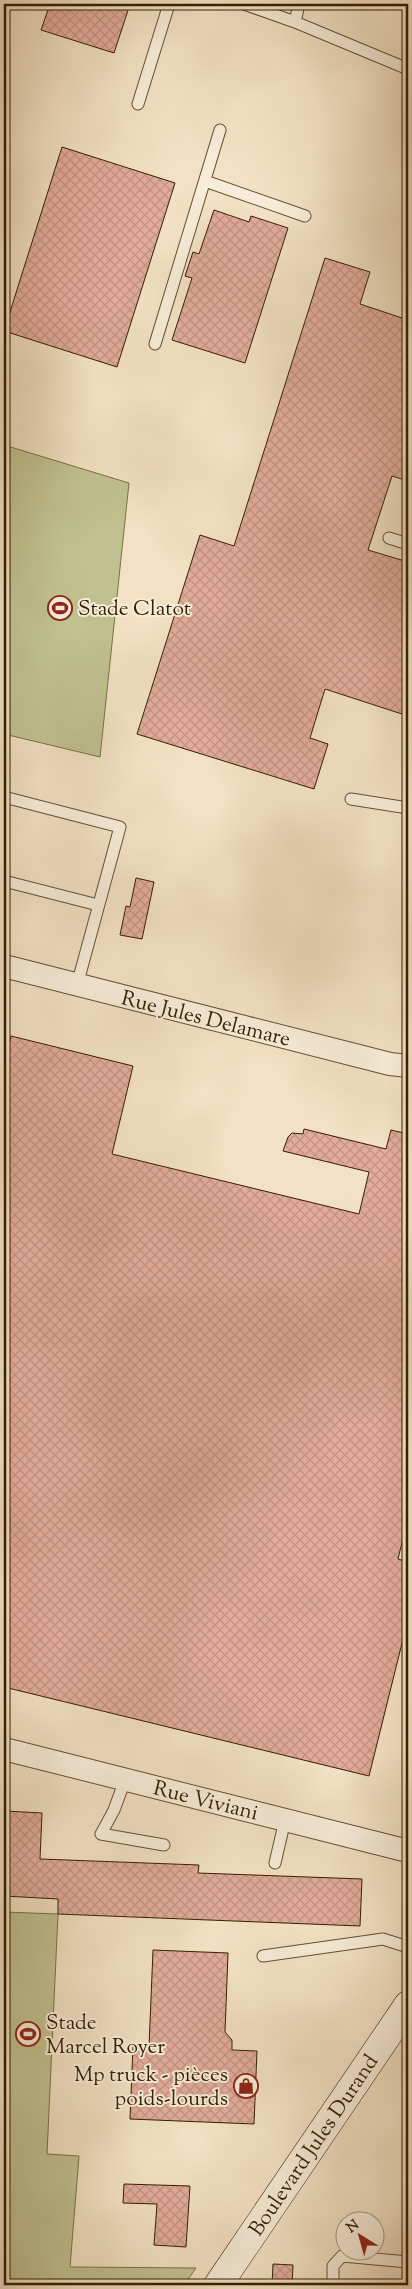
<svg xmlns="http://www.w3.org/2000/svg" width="412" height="2289" viewBox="0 0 412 2289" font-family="'Sorts Mill Goudy',serif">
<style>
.grass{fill:#c0c190;stroke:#7a7048}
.building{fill:url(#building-cross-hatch);stroke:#341f00}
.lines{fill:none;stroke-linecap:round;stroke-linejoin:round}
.service-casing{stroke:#645031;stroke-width:13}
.minor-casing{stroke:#645031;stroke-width:24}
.secondary-casing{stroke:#341f00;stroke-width:29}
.service{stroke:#f7ecd9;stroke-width:11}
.minor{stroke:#f7ecd9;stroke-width:22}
.secondary{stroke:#f7ecd9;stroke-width:28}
.labels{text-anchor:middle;stroke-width:4;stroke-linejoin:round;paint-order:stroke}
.poi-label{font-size:21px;fill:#341f00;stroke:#f7ecd9;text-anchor:start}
.street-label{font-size:21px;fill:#341f00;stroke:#f7ecd9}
</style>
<defs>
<pattern id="building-cross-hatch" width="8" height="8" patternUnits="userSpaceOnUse" patternTransform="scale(1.25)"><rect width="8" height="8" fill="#e2ab9b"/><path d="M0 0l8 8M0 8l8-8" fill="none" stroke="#c29384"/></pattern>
</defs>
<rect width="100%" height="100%" fill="#f2e1c4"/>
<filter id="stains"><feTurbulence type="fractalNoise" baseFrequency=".004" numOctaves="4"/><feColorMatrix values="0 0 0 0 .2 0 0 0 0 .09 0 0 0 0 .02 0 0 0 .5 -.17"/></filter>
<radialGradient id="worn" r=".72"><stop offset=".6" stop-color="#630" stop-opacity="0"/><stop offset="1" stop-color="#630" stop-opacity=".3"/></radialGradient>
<!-- grass -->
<path class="grass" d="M4,445L129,483L100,757L4,734Z
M4,1912L58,1914L47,2154L79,2156L70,2267L196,2268L184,2285H4Z"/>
<!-- building -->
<path class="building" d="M50,4H130L114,53L41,30Z
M62,147L175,183L117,367L4,331Z
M214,210L249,222L251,216L288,228L245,363L172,340L192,278L185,276L193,252L199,254Z
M325,258L370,272L360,304L408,320V481L392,476L368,550L408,562V716L325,689L310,738L328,744L314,789L137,734L200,535L234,546Z
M136,878L154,882L142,939L120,935L126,906L130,907Z
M11,1036L133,1066L112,1154L359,1214L369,1172L283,1151L288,1137L292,1133L303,1134L304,1129L386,1149L391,1130L408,1134V1518L398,1559L408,1562V1619L369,1776L4,1687V1064Z
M5,1811L42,1813L40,1859L199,1865L198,1873L362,1879L360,1926L58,1914V1899L4,1896Z
M153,1950L228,1953L225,2032L232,2040V2050L257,2051L254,2124L130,2119L133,2046L149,2047Z
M124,2184L190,2186L186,2247L154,2245L157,2204L123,2203Z
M273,2264L293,2265L292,2285H272Z"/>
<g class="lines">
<defs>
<path id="service" d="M244,4L295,22
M299,4L295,22L408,69
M138,104L169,4
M205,181L305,216
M155,344L220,130
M389,538L408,544
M4,797L120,827L77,985
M351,799L408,808
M4,881L98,905
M125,1780L114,1810L101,1834L164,1845
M275,1863L285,1820
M263,1956L383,1939L408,1947
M333,2285V2266L342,2256L408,2262"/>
<path id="minor" d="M4,966L390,1064L408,1066
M4,1749L408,1851"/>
<path id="secondary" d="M218,2285L408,2005"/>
</defs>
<!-- service casing -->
<use href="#service" class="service-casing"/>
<!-- minor casing -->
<use href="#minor" class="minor-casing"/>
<!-- secondary casing -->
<use href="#secondary" class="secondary-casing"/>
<!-- service -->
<use href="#service" class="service"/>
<!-- minor -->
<use href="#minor" class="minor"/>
<!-- secondary -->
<use href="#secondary" class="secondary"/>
</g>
<!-- icons -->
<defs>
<symbol id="stadium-ring" viewBox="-11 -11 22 22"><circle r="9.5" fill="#f7ecd9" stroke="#8f2418" stroke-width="1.5"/><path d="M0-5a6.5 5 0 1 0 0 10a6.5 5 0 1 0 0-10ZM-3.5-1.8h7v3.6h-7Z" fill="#8f2418"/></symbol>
<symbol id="shop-ring" viewBox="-11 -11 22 22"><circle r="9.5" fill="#f7ecd9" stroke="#8f2418" stroke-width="1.5"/><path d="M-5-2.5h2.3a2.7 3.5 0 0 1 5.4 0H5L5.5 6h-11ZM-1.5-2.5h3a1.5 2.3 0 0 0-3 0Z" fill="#8f2418"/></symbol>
</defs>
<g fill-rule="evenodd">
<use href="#stadium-ring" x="46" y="594" width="28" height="28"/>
<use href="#stadium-ring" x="14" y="2020" width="28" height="28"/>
<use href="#shop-ring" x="232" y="2072" width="28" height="28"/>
</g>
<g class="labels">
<!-- poi labels -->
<g class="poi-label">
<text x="78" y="615">Stade Clatot</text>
<text x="46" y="2029">Stade<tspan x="46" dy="24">Marcel Royer</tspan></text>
<text x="228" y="2081" text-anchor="end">Mp truck - pièces<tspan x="228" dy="24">poids-lourds</tspan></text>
</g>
<!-- street labels -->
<g class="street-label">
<text transform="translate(206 1018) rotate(14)" y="7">Rue Jules Delamare</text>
<text transform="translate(206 1800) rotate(14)" y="7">Rue Viviani</text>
<text transform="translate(313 2145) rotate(-56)" y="7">Boulevard Jules Durand</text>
</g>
</g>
<!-- margin -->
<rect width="412" height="2289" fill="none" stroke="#f2e1c4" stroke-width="20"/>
<rect x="5" y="5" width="402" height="2279" fill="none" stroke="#341f00" stroke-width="2.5"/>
<rect x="10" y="10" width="392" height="2269" fill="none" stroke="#341f00"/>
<!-- north arrow -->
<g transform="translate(360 2236) rotate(323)"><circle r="24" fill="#f7ecd9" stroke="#a99a82"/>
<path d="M0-4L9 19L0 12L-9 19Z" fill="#8f2418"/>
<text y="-8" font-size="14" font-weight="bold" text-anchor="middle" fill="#341f00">N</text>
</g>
<rect width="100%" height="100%" filter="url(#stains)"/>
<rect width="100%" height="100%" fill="url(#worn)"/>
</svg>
